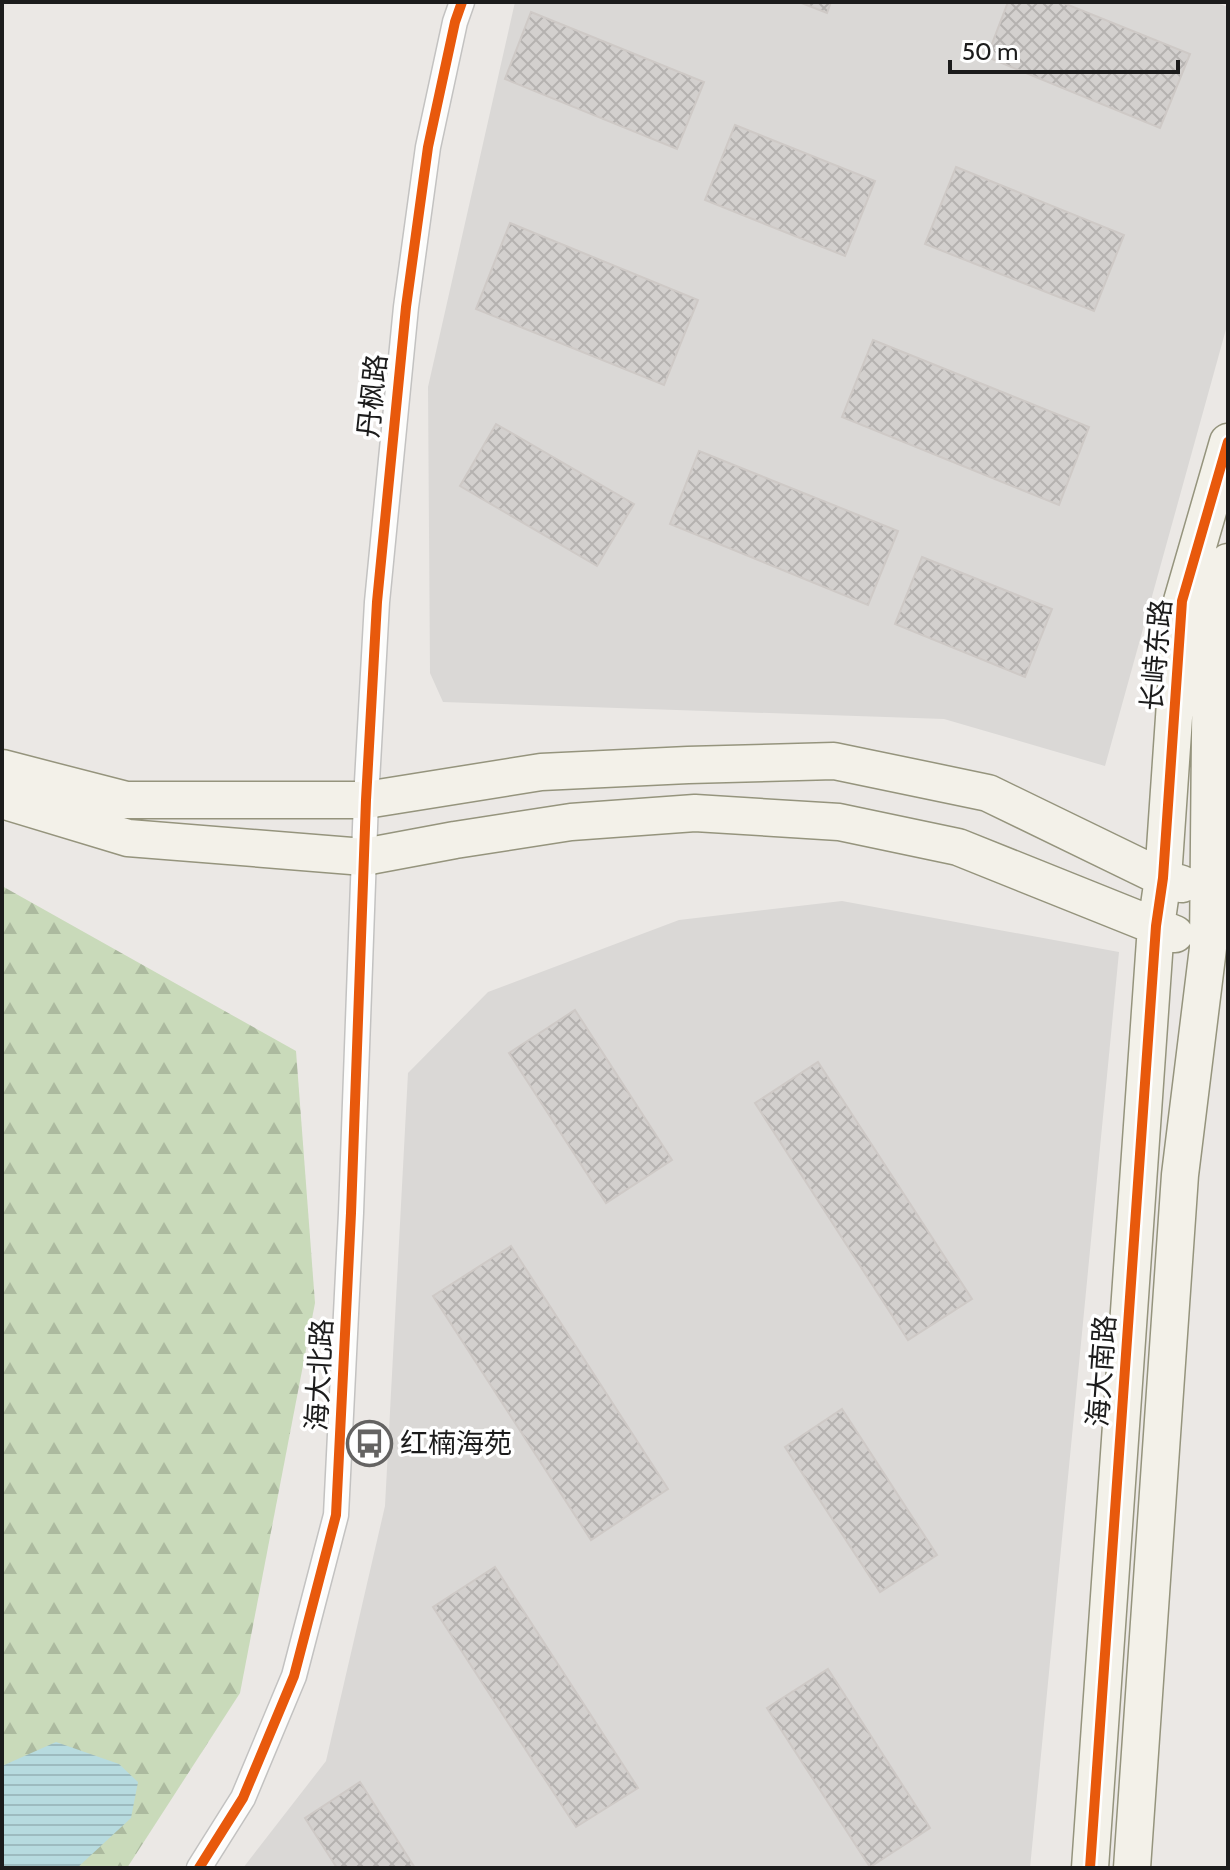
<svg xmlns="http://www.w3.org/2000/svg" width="1230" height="1870" viewBox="0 0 1230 1870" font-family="Cabin,'Noto Sans SC',sans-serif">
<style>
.residential{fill:#dad8d6}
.forest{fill:url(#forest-firs)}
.water{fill:url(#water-rules)}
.building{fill:url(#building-cross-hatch);stroke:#cec9c6;stroke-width:2}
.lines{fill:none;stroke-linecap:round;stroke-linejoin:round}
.street-casing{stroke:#c3c2c1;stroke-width:27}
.secondary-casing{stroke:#95947d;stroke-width:39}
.street{stroke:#fcfcfb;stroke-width:24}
.secondary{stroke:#f3f1e9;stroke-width:36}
.cycleway-casing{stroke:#fff;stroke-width:15}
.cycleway{stroke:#e8590c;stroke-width:10}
.labels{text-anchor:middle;stroke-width:7;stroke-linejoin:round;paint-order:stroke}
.street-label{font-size:28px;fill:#1c1c1c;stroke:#fff}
.poi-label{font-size:28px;fill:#1c1c1c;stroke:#fff;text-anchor:start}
</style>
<defs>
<pattern id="forest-firs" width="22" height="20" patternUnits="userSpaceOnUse" patternTransform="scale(2)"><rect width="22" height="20" fill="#c9daba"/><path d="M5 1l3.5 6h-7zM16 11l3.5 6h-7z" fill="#acba9f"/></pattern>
<pattern id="water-rules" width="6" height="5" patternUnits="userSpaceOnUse" patternTransform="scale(2)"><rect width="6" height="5" fill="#b7dbdf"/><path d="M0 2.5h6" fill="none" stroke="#9dbbbf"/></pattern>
<pattern id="building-cross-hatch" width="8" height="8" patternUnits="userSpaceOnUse" patternTransform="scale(2)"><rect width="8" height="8" fill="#d3d0ce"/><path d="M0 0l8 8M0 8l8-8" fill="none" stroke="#b5b2b0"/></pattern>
</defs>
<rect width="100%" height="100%" fill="#ebe8e5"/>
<!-- residential -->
<path class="residential" d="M515,2H1214L1228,7V322L1105,766L944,719L443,702L430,673L428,387Z
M842,901L1119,952L1030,1868H243L326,1761L385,1506L408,1073L488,992L679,920Z"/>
<!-- forest -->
<path class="forest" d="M2,886L296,1051L315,1303L240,1693L127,1868H2Z"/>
<!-- water -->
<path class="water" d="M56,1742L119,1764L138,1782L131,1818L77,1868H2V1766Z"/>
<!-- building -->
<path class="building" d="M799,2H831L827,13Z
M1008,2H1061L1190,54L1160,128L987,57Z
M531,12L704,82L677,149L505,79Z
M735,125L875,181L845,256L705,200Z
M956,167L1124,235L1094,311L925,244Z
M510,223L698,300L664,385L476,309Z
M873,340L1089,427L1059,505L842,417Z
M496,424L634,504L597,566L460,486Z
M699,451L898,531L868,605L670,524Z
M922,557L1052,609L1025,677L895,624Z
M575,1010L672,1160L606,1203L509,1053Z
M818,1062L972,1299L908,1340L755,1103Z
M511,1246L668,1489L591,1540L433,1296Z
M842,1409L937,1555L880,1592L785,1447Z
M495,1567L638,1788L576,1827L433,1607Z
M828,1669L930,1828L870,1867L767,1708Z
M360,1782L415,1868H337L305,1818Z"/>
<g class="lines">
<defs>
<path id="street" d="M199,1868L243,1798L294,1676L336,1515L351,1213L366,800L377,602L406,307L428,147L455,22L462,2"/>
<path id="secondary" d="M2,768L126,800H366L541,772L688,765L834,761L988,793L1163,878L1182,884
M2,800L128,838L364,857L455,840L571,822L695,813L839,822L958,847L1175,934
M1090,1868L1156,926L1163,878L1182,601L1228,442
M1132,1868L1180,1175L1208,948L1211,631L1228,562"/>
</defs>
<!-- street casing -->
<use href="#street" class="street-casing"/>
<!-- secondary casing -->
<use href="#secondary" class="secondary-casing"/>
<!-- street -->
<use href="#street" class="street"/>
<!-- secondary -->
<use href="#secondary" class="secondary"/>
<defs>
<path id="cycleway" d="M199,1868L243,1798L294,1676L336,1515L351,1213L366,800L377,602L406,307L428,147L455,22L462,2
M1090,1868L1156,926L1163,878L1182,601L1228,442"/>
</defs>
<!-- cycleway casing -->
<use href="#cycleway" class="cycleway-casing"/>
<!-- cycleway -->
<use href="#cycleway" class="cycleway"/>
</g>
<!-- icons -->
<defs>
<symbol id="bus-ring" viewBox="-11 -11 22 22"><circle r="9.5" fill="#fff" stroke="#646362" stroke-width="1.5"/><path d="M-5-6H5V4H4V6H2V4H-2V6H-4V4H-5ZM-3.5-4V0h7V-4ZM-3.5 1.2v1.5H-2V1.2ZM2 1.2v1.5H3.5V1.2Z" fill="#646362"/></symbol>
</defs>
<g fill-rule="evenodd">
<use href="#bus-ring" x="344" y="1418" width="51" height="51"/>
</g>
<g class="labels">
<!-- street labels -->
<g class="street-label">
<text transform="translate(372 396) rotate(-84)" y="10">丹枫路</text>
<text transform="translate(1156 655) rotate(-85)" y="10">长峙东路</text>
<text transform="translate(1101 1371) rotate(-86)" y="10">海大南路</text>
<text transform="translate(319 1375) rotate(-87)" y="10">海大北路</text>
</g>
<!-- poi labels -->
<g class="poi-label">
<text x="400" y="1453">红楠海苑</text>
</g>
</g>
<!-- border -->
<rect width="1230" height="1870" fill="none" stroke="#1c1c1c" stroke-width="8"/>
<!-- scale -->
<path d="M950 60v12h228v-12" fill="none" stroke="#1c1c1c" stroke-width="4"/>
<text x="962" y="60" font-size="24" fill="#1c1c1c" stroke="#ffffff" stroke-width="6" paint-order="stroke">50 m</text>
</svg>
